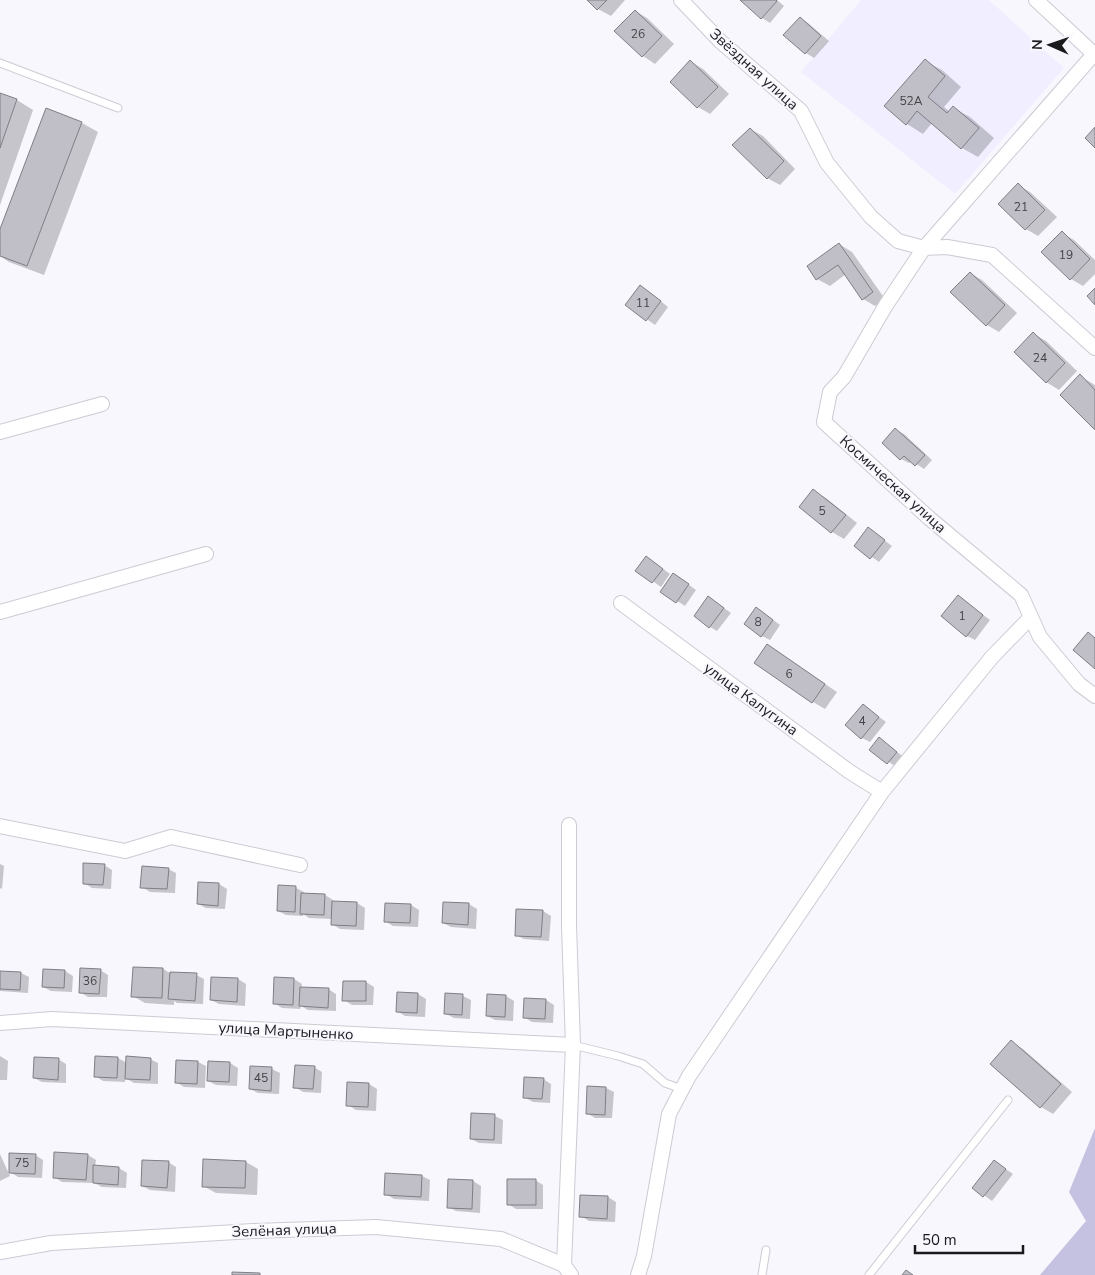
<svg xmlns="http://www.w3.org/2000/svg" width="1095" height="1275" viewBox="0 0 1095 1275" font-family="'Nunito Sans',sans-serif">
<style>
.built{fill:#f1efff}
.green{fill:#c5c1e0}
.shadow{fill:#0003}
.building{fill:#c0bfc7;stroke:#7f7e86}
.lines{fill:none;stroke-linecap:round;stroke-linejoin:round}
.service-casing{stroke:#cccbd3;stroke-width:9}
.minor-casing{stroke:#cccbd3;stroke-width:16}
.service{stroke:#fff;stroke-width:7}
.minor{stroke:#fff;stroke-width:14}
.labels{text-anchor:middle;stroke-width:4;stroke-linejoin:round;paint-order:stroke}
.number-label{font-size:12px;fill:#444348}
.street-label{font-size:15px;fill:#1a1a1d;stroke:#f8f7fe}
</style>
<rect width="100%" height="100%" fill="#f8f7fe"/>
<!-- built -->
<path class="built" d="M861,0H989L1064,68L955,194L801,72Z"/>
<!-- green -->
<path class="green" d="M1095,1128V1275H1040L1086,1221L1069,1192Z"/>
<!-- shadow -->
<path class="shadow" d="M589,0H625L611,16L598,9Z
M741,0H777L784,6L770,23L762,18Z
M635,11L647,18L674,44L655,64L643,56Z
M800,18L808,23L829,41L814,58L806,53L785,34Z
M925,61L942,70L961,87L944,107L950,112L953,108L970,117L994,138L978,157L962,148L932,123L923,134L907,124Z
M691,62L703,69L729,94L710,114L698,107L672,82Z
M0,94L17,100L33,110L0,205Z
M82,123L98,132L44,275L9,262L0,256V233Z
M750,129L763,136L795,169L780,185L767,178Z
M1018,185L1030,192L1057,217L1038,236L1026,229L1000,204Z
M1062,233L1074,240L1095,260V274L1083,286L1071,279Z
M839,244L852,252L885,299L875,306L863,299L846,274L830,286L817,279Z
M970,273L982,280L1017,313L999,332L987,325Z
M648,291L668,307L655,325L627,305Z
M1034,334L1046,341L1077,371L1059,390L1046,382Z
M1080,376L1095,385V428Z
M896,430L904,434L932,460L924,469L912,461L909,463L901,459Z
M813,491L826,498L857,523L844,539L832,532L800,507Z
M869,529L892,546L879,562L855,545Z
M654,562L670,574L661,587L637,570Z
M681,579L696,590L685,606L662,591Z
M958,596L990,620L975,640L967,636Z
M717,603L731,613L717,631L710,627Z
M764,613L780,625L770,640L762,636Z
M779,653L837,692L825,709L813,702Z
M863,705L886,722L870,742L862,738Z
M879,739L904,757L896,767L871,749Z
M0,864L4,866L2,889L0,888Z
M104,865L112,870L111,889L92,888L84,883Z
M168,869L176,873L175,893L150,892L142,887Z
M219,884L227,889L225,909L206,908L198,904Z
M296,888L304,892V894L325,895L333,900V902L357,903L365,908L364,930L340,929L332,924V919L309,918L303,914V916L286,915L278,911Z
M469,904L477,909L476,929L451,927L443,923Z
M411,905L419,910L418,927L393,926L385,921Z
M543,911L551,916L549,941L524,939L516,935Z
M134,968L163,969L170,973L196,975L204,979L203,1004L177,1003L174,1001V1005L145,1003L133,996Z
M100,970L108,975L107,997H88L80,992Z
M65,971L73,976L72,992L51,991L43,987Z
M0,972L21,973L29,977L28,993L0,991Z
M212,978L238,979L246,984L245,1006L219,1004L211,1000Z
M294,979L302,984L301,988L328,989L336,994V1011L308,1010L301,1006L300,1009L282,1008L274,1003Z
M366,982L374,987L373,1005H352L344,1000Z
M418,994L426,999L425,1017L405,1016L397,1011Z
M446,995L463,996L471,1000L470,1019L454,1018L446,1014Z
M506,996L514,1001L513,1021L495,1020L487,1016Z
M546,1000L554,1005L553,1023L532,1022L524,1017Z
M1011,1042L1023,1049L1072,1092L1053,1114L1041,1107Z
M0,1056L8,1061L7,1080H0Z
M96,1057L118,1058L127,1063L150,1059L158,1063V1084L134,1083L125,1078V1082L103,1081L95,1076Z
M58,1059L66,1064V1083L42,1082L34,1078Z
M177,1061L198,1062L206,1066L205,1088L184,1087L176,1082Z
M230,1063L238,1068L237,1086L216,1085L208,1081Z
M314,1067L322,1072L321,1093L303,1092L295,1087Z
M272,1069L280,1073L279,1094L258,1093L250,1089Z
M543,1079L551,1084L550,1103L533,1102L524,1097Z
M349,1083L369,1084L377,1089L376,1111L356,1110L348,1105Z
M606,1088L614,1092L612,1118H595L587,1113Z
M495,1116L503,1120L502,1144L479,1143L471,1139Z
M0,1154L10,1176L0,1181Z
M35,1155L43,1160L42,1178L18,1177L10,1172Z
M88,1155L96,1160L95,1167L119,1168L127,1173L126,1188L102,1187L94,1183L62,1182L54,1177Z
M994,1161L1013,1174L992,1201L974,1188Z
M168,1162L176,1167L175,1192L150,1190L142,1186Z
M246,1162L258,1169L257,1195L216,1193L203,1186Z
M422,1176L430,1180L429,1201L394,1199L386,1194Z
M450,1180L473,1181L481,1186L480,1213L456,1211L448,1207Z
M535,1180L543,1185V1209H516L508,1204Z
M608,1197L616,1202L615,1222L589,1221L581,1216Z"/>
<!-- building -->
<path class="building" d="M587,0H607L597,10Z
M740,0H776L777,1L761,19Z
M635,10L662,36L642,57L614,31Z
M800,17L821,36L805,54L783,35Z
M925,59L945,76L928,97L947,113L953,106L979,128L961,149L917,111L906,125L884,106Z
M690,60L718,87L697,108L670,82Z
M0,93L17,99L0,148Z
M46,108L82,122L27,266L0,256V229Z
M1095,127V148L1085,138Z
M750,128L784,161L767,179L732,145Z
M1018,183L1045,210L1025,230L998,204Z
M1062,231L1090,259L1070,280L1041,252Z
M839,243L873,292L862,300L838,265L816,280L807,266Z
M970,272L1005,305L986,326L950,292Z
M640,285L661,301L646,321L625,305Z
M1095,288V305L1087,296Z
M1033,332L1065,363L1046,383L1014,352Z
M1080,374L1095,390V430L1060,395Z
M895,428L925,455L915,466L904,456L900,460L882,443Z
M813,489L846,515L831,533L799,507Z
M868,527L885,540L870,559L854,546Z
M646,556L663,569L652,583L635,571Z
M673,573L689,584L676,603L660,592Z
M958,595L983,615L966,637L941,616Z
M708,596L724,608L709,628L694,616Z
M756,607L773,620L761,637L744,624Z
M1088,632L1095,638V669L1073,650Z
M767,644L825,684L812,703L754,663Z
M863,704L879,717L861,739L845,725Z
M879,737L897,752L887,764L869,750Z
M83,863L105,864L103,885L83,884Z
M142,866L169,868L167,889L140,888Z
M198,882L219,883L218,906L197,904Z
M278,885L296,886L295,912L277,911Z
M301,893L325,894L324,915L300,914Z
M332,901L357,902L356,926L331,925Z
M443,902L469,903L468,925L442,923Z
M385,903L411,904L410,923L384,922Z
M516,909L543,910L541,937L515,936Z
M133,967L163,968L162,998L131,997Z
M80,968L101,969L99,994L79,993Z
M43,969L65,970L64,988L42,987Z
M0,971L21,972L20,990L0,989Z
M170,972L197,973L195,1001L168,999Z
M211,977L238,978L237,1002L210,1000Z
M274,977L294,978L293,1005L273,1004Z
M343,981H366V1001H342Z
M300,987L329,988L328,1008L299,1006Z
M397,992L418,993L417,1013L396,1012Z
M445,993L463,994L462,1015L444,1014Z
M487,994L506,995L505,1017L486,1016Z
M524,998L546,999L545,1019L523,1018Z
M1011,1040L1061,1084L1040,1108L990,1064Z
M95,1056L118,1057L117,1078L94,1077Z
M126,1056L151,1058L150,1080L125,1079Z
M34,1057L59,1058L58,1080L33,1078Z
M176,1060L198,1061L197,1084L175,1083Z
M208,1061L230,1062L229,1082L207,1081Z
M295,1065L315,1066L313,1089L293,1088Z
M250,1066L272,1067L271,1091L249,1089Z
M524,1077L544,1078L542,1099L523,1098Z
M347,1082L369,1083L368,1107L346,1106Z
M587,1086L606,1087L605,1115L586,1114Z
M471,1113L495,1114L494,1140L470,1139Z
M54,1152L88,1154L86,1180L53,1178Z
M9,1153L36,1154L35,1174L9,1173Z
M203,1159L246,1161L245,1188L202,1187Z
M142,1160L169,1161L167,1188L141,1186Z
M994,1160L1006,1169L983,1197L972,1188Z
M93,1165L119,1167L118,1185L93,1183Z
M385,1173L422,1175L421,1197L384,1195Z
M448,1179L473,1180L472,1209L447,1208Z
M507,1179H536V1205H507Z
M580,1195L608,1196L607,1219L579,1217Z
M906,1270L913,1275H902Z
M232,1272L260,1273V1275H232Z"/>
<g class="lines">
<defs>
<path id="service" d="M0,63L118,108
M573,1045L618,1056L643,1064L665,1083L682,1089
M762,1275L766,1250
M869,1275L1008,1100"/>
<path id="minor" d="M681,0L720,41L801,111L827,163L871,217L898,241L924,248L947,247L992,255L1095,348
M1036,0L1095,55
M1094,54L924,248L886,305L844,377L830,392L824,422L929,518L1021,595L1040,637L1079,684L1095,696
M0,432L102,404
M621,603L850,772L882,792
M0,612L206,554
M569,825V925L573,1045L564,1265L571,1275
M0,826L125,851L171,837L300,865
M0,1023L52,1019L573,1045
M0,1252L51,1243L253,1231L376,1227L501,1239L564,1265
M638,1275L644,1256L669,1114L689,1076L882,792L992,657L1031,617"/>
</defs>
<!-- service casing -->
<use href="#service" class="service-casing"/>
<!-- minor casing -->
<use href="#minor" class="minor-casing"/>
<!-- service -->
<use href="#service" class="service"/>
<!-- minor -->
<use href="#minor" class="minor"/>
</g>
<g class="labels">
<!-- number labels -->
<g class="number-label">
<text x="638" y="38">26</text>
<text x="911" y="105">52А</text>
<text x="1021" y="211">21</text>
<text x="1066" y="259">19</text>
<text x="643" y="307">11</text>
<text x="1040" y="362">24</text>
<text x="822" y="515">5</text>
<text x="962" y="620">1</text>
<text x="758" y="626">8</text>
<text x="789" y="678">6</text>
<text x="862" y="725">4</text>
<text x="90" y="985">36</text>
<text x="261" y="1082">45</text>
<text x="22" y="1167">75</text>
</g>
<!-- street labels -->
<g class="street-label">
<text transform="translate(754 69) rotate(42)" y="5">Звёздная улица</text>
<text transform="translate(893 484) rotate(42)" y="5">Космическая улица</text>
<text transform="translate(751 699) rotate(36)" y="5">улица Калугина</text>
<text transform="translate(286 1031) rotate(3)" y="5">улица Мартыненко</text>
<text transform="translate(284 1230) rotate(-2)" y="5">Зелёная улица</text>
</g>
</g>
<!-- north arrow -->
<g transform="translate(1050 45) rotate(272)" stroke="#f8f7fe" stroke-width="4" paint-order="stroke">
<path d="M0-4L9 19L0 12L-9 19Z" fill="#1a1a1d"/>
<text y="-8" font-size="14" font-weight="bold" text-anchor="middle" fill="#1a1a1d">N</text>
</g>
<!-- scale -->
<path d="M915 1245v8h108v-8" fill="none" stroke="#1a1a1d" stroke-width="2.5"/>
<text x="922" y="1245" font-size="15" fill="#1a1a1d" stroke="#f8f7fe" stroke-width="4" paint-order="stroke">50 m</text>
</svg>
